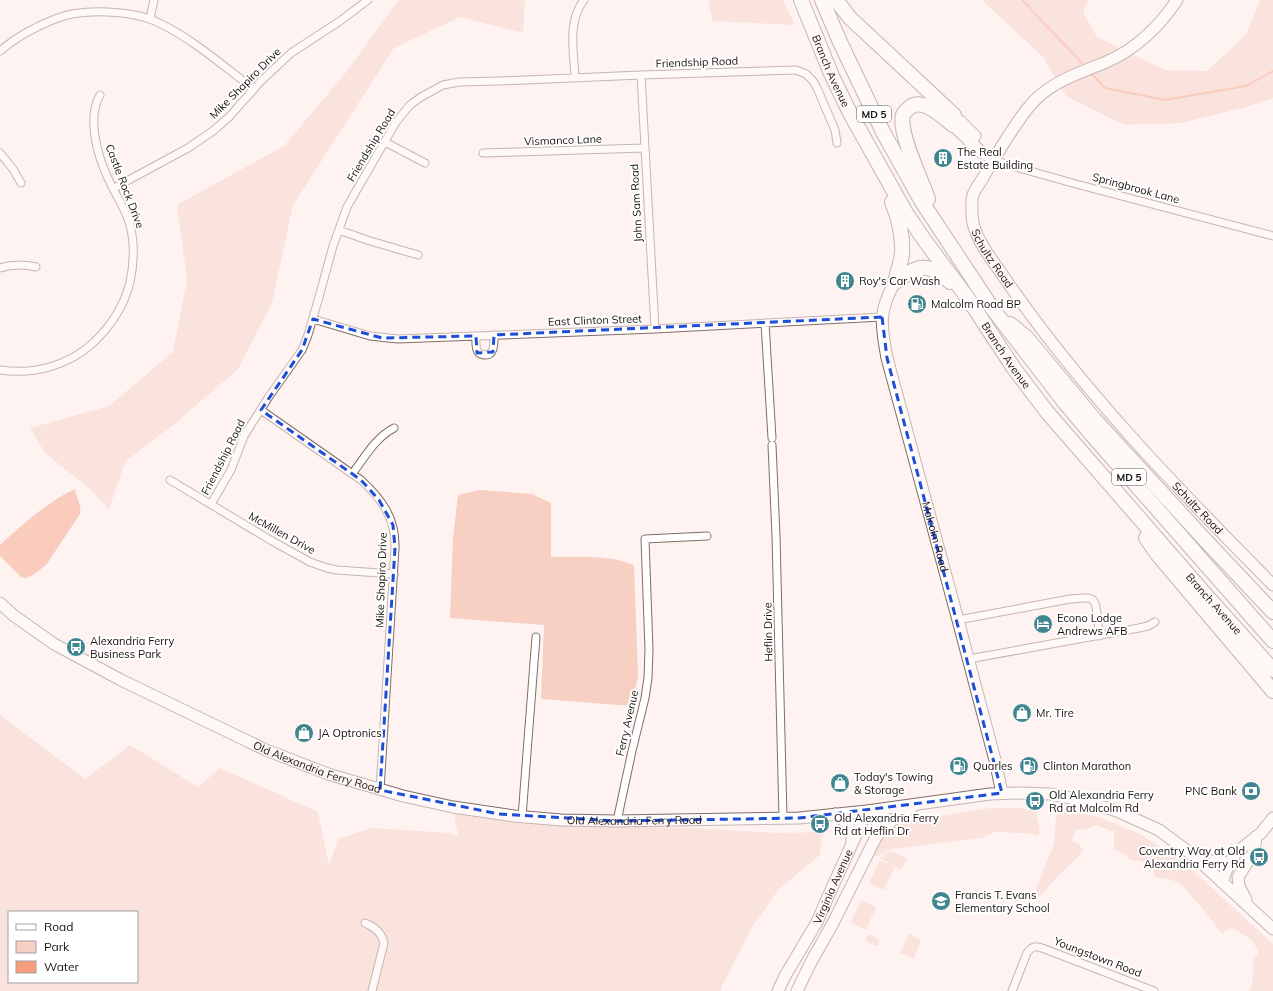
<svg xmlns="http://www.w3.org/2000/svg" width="1273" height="991" viewBox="0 0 1273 991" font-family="Mulish,sans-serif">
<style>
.green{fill:#f7d0c3;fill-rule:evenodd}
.water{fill:#f79d7e}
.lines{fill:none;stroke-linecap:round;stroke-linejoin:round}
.stream{stroke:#f79d7e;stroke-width:2}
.street-casing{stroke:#836d66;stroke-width:9}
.secondary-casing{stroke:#836d66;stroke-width:13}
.highway-casing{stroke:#836d66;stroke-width:16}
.street{stroke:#fff;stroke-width:7}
.secondary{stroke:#fff;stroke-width:11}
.highway{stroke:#fff;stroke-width:14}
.marked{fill:none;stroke:#1d4ed8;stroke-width:3;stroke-dasharray:8 5;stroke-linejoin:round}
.labels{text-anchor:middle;stroke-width:4;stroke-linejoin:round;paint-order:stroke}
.shield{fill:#fff;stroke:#5f5957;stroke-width:1}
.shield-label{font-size:10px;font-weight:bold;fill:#1a120f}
.street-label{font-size:11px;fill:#1a120f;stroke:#fff}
.poi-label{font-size:11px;fill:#1a120f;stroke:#fff;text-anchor:start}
</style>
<rect width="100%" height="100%" fill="#fef3f0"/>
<!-- green -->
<path class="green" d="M399,0H525L523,33L460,17L394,48L293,205L272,303L238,369L177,422L125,462L109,509L92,491L45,453L30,428L109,406L173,352L187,279L177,205L284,146L347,71Z
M708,0H783L795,25L713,21Z
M982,0H1088L1083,12L1097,37L1165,70L1207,71L1246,35L1260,0H1273V98L1246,107L1181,123L1124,125L1066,96L1043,57Z
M480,490L532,494L551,503V557H595L615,559L634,565L638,676L632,706L541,699L544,625L450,618L453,538L458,495Z
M0,715L85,779L130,745L198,787L220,768L318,812L329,866L338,839L371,828L450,833L458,836L454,813L483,818L546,825L692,828L777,833L822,832L820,855L779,889L751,929L722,986L721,991H0ZM9,912H137V982H9Z
M991,808H1021L1036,812L1039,825V836L1024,833L995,832L982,838L892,849L877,856L874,855L876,848L884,836L892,828L909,821Z
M1063,808L1101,818L1140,834L1167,852L1190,868L1273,944V991H1249L1251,988L1253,977V961L1259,953L1252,940L1231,927L1222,934L1203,909L1180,883L1169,879L1156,878L1150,862L1131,860L1123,853L1114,850V832L1096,825L1085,830L1076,829L1072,841L1077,843L1083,849L1079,856L1058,876L1039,897L1034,894L1054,844L1056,815Z
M894,852L907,858L901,870L880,858L886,853Z
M880,860L895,867L884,890L869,883Z
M861,900L876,907L866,930L851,922Z
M909,934L921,940L914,959L900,953Z
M868,935H872L879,940V945L877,946L867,942L865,939Z"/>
<!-- water -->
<path class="water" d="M75,489C76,498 82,505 80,514L46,565L33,575L26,578L21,577L0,556V545C21,526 48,501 75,489Z"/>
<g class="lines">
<!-- stream -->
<path class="stream" d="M1022,0L1083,64
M1092,74L1105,88L1165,100L1246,86L1273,71"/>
<defs>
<path id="street" d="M150,19L154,0
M0,51C16,37 35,27 55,19C82,8 133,10 159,23C193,39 223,66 254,89
M641,75L655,329
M575,78C574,53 567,21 584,0
M385,142L425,163
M0,153L13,169L21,183
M483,153L644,148
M994,159L1005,164L1076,184L1273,236
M114,188L188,148L213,131L229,117L261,81L291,53L340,21L368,0
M339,230L367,240L418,255
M0,268C12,264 23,264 36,267
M313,319L370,336L398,339L655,329L882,317
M765,323L772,438
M476,336C476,340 475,348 478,352C479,354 481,354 484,355C495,356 494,343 494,335
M0,370C33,375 68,366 93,343C111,326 124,307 130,282C134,263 135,244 130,225C125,207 114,193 107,176C97,154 87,117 100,95
M261,410L361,480C382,499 396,519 395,548L380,790
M772,445L776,536L783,818
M352,474C365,457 375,438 394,428
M170,480L272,541L310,562L327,568L337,570L394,574
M211,504L231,470L244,436L268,398L302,350L308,335L319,297L333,246L347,207L396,122L410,105L421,97L443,85L459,82L500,81L641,75L796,70L806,74L813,81L817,88L835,130L837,143
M958,620L1070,599C1077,599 1088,596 1093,600C1098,605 1098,628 1099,636
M969,659L1139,628L1148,626L1155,622
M522,817L536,637
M617,821L632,751L645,698L648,678L649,650L645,539L707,536
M365,923C375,927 382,933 384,943L372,991
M1012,991L1027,953C1031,947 1035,945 1042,948L1154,991"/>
<g id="secondary">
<path id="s1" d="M1177,0C1160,26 1135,50 1106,62C1078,74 1048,82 1028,108C1012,128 999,151 985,174C982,181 975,188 973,195C971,200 972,209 972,214C972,237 994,262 1006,280C1083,392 1178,489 1273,585"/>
<path d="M960,121L975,136"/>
<path d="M953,125L981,152L994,159"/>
<path id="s2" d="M895,282C878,311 881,326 887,358L958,620L995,760L1002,793"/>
<path id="s3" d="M0,603L13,615L54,644L121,680L241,738L266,750L328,774L403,796L453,807L514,816L561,820L617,821L799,818L867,811L990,794L1021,793L1050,794L1075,799L1104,807L1117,811L1159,830L1194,856L1273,929"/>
<path d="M835,814C848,824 852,825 852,842"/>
<path d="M876,837C886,824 898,816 912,807"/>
<path d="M1196,857L1216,862L1229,863"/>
<path d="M1222,882L1229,863L1237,852L1261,833L1273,818"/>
<path d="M1246,900L1239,886L1238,877L1254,852L1256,837"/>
<path id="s4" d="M778,991L785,976L817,922L831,890L867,811L877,818L878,828L876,837L832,925L811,962L797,991"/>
</g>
<g id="highway">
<path id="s5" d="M801,0L832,76L850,113L906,213L925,241L967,297L1013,367L1047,412L1206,595L1273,670"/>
<path d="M822,0L840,42L883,132L922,202L992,308L1065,403L1092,435L1273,641"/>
<path d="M836,0L850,18L954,115"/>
<path d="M928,199C922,181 898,132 903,115C904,112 907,110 909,108C922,96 943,117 953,125"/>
<path d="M892,202C899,219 903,237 902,254C901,263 897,273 895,282"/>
<path d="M895,282C919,265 926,261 950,282"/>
<path d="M1010,324L1027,338L1095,420L1207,542L1273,612"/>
<path d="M1146,538L1158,555L1273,691"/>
</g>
</defs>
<!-- street casing -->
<use href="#street" class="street-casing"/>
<!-- secondary casing -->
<use href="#secondary" class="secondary-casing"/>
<!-- highway casing -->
<use href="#highway" class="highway-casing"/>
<!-- street -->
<use href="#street" class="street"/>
<!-- secondary -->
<use href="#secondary" class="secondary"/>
<!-- highway -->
<use href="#highway" class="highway"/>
</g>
<!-- marked area -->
<path d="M0 0H1273V991H0ZM882,317L887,358L1002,793L799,818L617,821L499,814L380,790L395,548L393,525L379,500L361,480L261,410L302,350L313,319L382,338L476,336L477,353L493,352L494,335Z" fill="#fef3f0" fill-opacity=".55" fill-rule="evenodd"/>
<path class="marked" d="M882,317L887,358L1002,793L799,818L617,821L499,814L380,790L395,548L393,525L379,500L361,480L261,410L302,350L313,319L382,338L476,336L477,353L493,352L494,335Z"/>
<!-- icons -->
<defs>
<symbol id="building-disc" viewBox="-11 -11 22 22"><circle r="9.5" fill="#408690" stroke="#fff"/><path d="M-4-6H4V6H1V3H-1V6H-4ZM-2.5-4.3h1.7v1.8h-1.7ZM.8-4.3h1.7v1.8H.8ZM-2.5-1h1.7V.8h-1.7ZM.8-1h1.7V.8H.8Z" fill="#fff"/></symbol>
<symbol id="fuel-disc" viewBox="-11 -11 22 22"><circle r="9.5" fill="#408690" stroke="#fff"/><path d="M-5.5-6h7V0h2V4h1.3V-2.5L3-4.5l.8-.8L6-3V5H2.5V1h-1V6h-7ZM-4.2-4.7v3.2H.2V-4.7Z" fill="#fff"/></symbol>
<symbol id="hotel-disc" viewBox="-11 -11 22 22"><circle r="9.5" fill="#408690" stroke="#fff"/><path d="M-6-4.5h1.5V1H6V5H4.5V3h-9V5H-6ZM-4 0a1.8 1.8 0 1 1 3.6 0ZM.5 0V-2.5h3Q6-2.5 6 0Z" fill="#fff"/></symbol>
<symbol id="bus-disc" viewBox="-11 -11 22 22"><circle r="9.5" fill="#408690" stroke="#fff"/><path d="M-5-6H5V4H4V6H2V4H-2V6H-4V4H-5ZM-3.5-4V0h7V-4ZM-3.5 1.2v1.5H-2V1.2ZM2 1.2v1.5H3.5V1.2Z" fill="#fff"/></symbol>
<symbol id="shop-disc" viewBox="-11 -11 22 22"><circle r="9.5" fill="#408690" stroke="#fff"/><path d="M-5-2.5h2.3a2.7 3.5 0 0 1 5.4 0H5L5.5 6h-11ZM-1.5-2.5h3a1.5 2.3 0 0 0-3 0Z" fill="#fff"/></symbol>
<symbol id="bank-disc" viewBox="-11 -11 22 22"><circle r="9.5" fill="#408690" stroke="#fff"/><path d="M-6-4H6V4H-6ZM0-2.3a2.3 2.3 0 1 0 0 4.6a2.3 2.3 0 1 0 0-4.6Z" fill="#fff"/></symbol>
<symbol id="school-disc" viewBox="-11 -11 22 22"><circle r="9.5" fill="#408690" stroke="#fff"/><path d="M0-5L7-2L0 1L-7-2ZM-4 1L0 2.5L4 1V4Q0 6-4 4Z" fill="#fff"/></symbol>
</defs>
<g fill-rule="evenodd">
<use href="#building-disc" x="932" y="147" width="22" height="22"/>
<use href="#building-disc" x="834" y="270" width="22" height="22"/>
<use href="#fuel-disc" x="906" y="293" width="22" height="22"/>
<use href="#hotel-disc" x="1032" y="613" width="22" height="22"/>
<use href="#bus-disc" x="65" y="636" width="22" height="22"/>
<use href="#shop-disc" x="1011" y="702" width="22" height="22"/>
<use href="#shop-disc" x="293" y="722" width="22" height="22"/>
<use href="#fuel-disc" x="948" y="755" width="22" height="22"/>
<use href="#fuel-disc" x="1018" y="755" width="22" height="22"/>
<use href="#shop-disc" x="829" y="772" width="22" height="22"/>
<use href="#bank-disc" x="1240" y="780" width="22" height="22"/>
<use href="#bus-disc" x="1024" y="790" width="22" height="22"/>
<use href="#bus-disc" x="809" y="813" width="22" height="22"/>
<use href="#bus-disc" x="1248" y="846" width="22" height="22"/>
<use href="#school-disc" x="930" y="890" width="22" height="22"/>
</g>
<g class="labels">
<!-- shield labels -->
<g class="shield">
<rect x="857" y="106" width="34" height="16" rx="3"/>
<rect x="1112" y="469" width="34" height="16" rx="3"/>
</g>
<g class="shield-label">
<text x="874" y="118">MD 5</text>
<text x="1129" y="481">MD 5</text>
</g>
<!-- street labels -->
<g class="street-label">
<text transform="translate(697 62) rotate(-2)" y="4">Friendship Road</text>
<text dy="4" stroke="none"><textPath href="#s5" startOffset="77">Branch Avenue</textPath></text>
<text transform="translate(245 83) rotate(-45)" y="4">Mike Shapiro Drive</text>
<text transform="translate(563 140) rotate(-2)" y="4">Vismanco Lane</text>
<text transform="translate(371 145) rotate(-59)" y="4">Friendship Road</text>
<text transform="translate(125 186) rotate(69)" y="4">Castle Rock Drive</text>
<text transform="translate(1136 188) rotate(15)" y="4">Springbrook Lane</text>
<text transform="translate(636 203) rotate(-93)" y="4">John Sam Road</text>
<text dy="4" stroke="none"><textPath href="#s1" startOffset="359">Schultz Road</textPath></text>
<text transform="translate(595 320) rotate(-2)" y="4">East Clinton Street</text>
<text dy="4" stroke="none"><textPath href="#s5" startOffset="412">Branch Avenue</textPath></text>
<text transform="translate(223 457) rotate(-63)" y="4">Friendship Road</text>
<text dy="4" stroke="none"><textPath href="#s1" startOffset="683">Schultz Road</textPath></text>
<text transform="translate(282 533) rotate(29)" y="4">McMillen Drive</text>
<text dy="4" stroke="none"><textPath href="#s2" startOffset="264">Malcolm Road</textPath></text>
<text transform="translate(381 580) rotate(-88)" y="4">Mike Shapiro Drive</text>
<text dy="4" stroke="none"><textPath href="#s5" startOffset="736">Branch Avenue</textPath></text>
<text transform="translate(768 632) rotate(-91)" y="4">Heflin Drive</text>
<text transform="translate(627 723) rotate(-77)" y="4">Ferry Avenue</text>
<text dy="4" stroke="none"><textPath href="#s3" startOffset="359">Old Alexandria Ferry Road</textPath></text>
<text dy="4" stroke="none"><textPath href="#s3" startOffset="683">Old Alexandria Ferry Road</textPath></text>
<text dy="4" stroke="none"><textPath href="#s4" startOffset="118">Virginia Avenue</textPath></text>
<text transform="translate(1098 957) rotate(21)" y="4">Youngstown Road</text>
</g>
<!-- poi labels -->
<g class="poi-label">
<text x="957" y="156">The Real<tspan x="957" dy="13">Estate Building</tspan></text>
<text x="859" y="285">Roy's Car Wash</text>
<text x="931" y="308">Malcolm Road BP</text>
<text x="1057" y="622">Econo Lodge<tspan x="1057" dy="13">Andrews AFB</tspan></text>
<text x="90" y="645">Alexandria Ferry<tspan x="90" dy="13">Business Park</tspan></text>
<text x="1036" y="717">Mr. Tire</text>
<text x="318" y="737">JA Optronics</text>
<text x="973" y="770">Quarles</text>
<text x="1043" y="770">Clinton Marathon</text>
<text x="854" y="781">Today's Towing<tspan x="854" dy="13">&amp; Storage</tspan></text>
<text x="1237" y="795" text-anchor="end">PNC Bank</text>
<text x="1049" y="799">Old Alexandria Ferry<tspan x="1049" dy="13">Rd at Malcolm Rd</tspan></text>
<text x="834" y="822">Old Alexandria Ferry<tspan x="834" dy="13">Rd at Heflin Dr</tspan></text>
<text x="1245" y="855" text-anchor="end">Coventry Way at Old<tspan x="1245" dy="13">Alexandria Ferry Rd</tspan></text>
<text x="955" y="899">Francis T. Evans<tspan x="955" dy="13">Elementary School</tspan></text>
</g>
</g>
<!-- legend -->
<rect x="8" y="911" width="130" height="72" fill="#ffffff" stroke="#a3a09f"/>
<rect x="16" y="924" width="20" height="6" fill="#ffffff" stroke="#a3a09f"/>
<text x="44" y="931" font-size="12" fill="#1a120f">Road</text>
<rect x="16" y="941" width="20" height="12" fill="#f7d0c3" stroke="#a3a09f"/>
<text x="44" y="951" font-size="12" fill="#1a120f">Park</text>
<rect x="16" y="961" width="20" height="12" fill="#f79d7e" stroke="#a3a09f"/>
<text x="44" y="971" font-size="12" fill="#1a120f">Water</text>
</svg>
